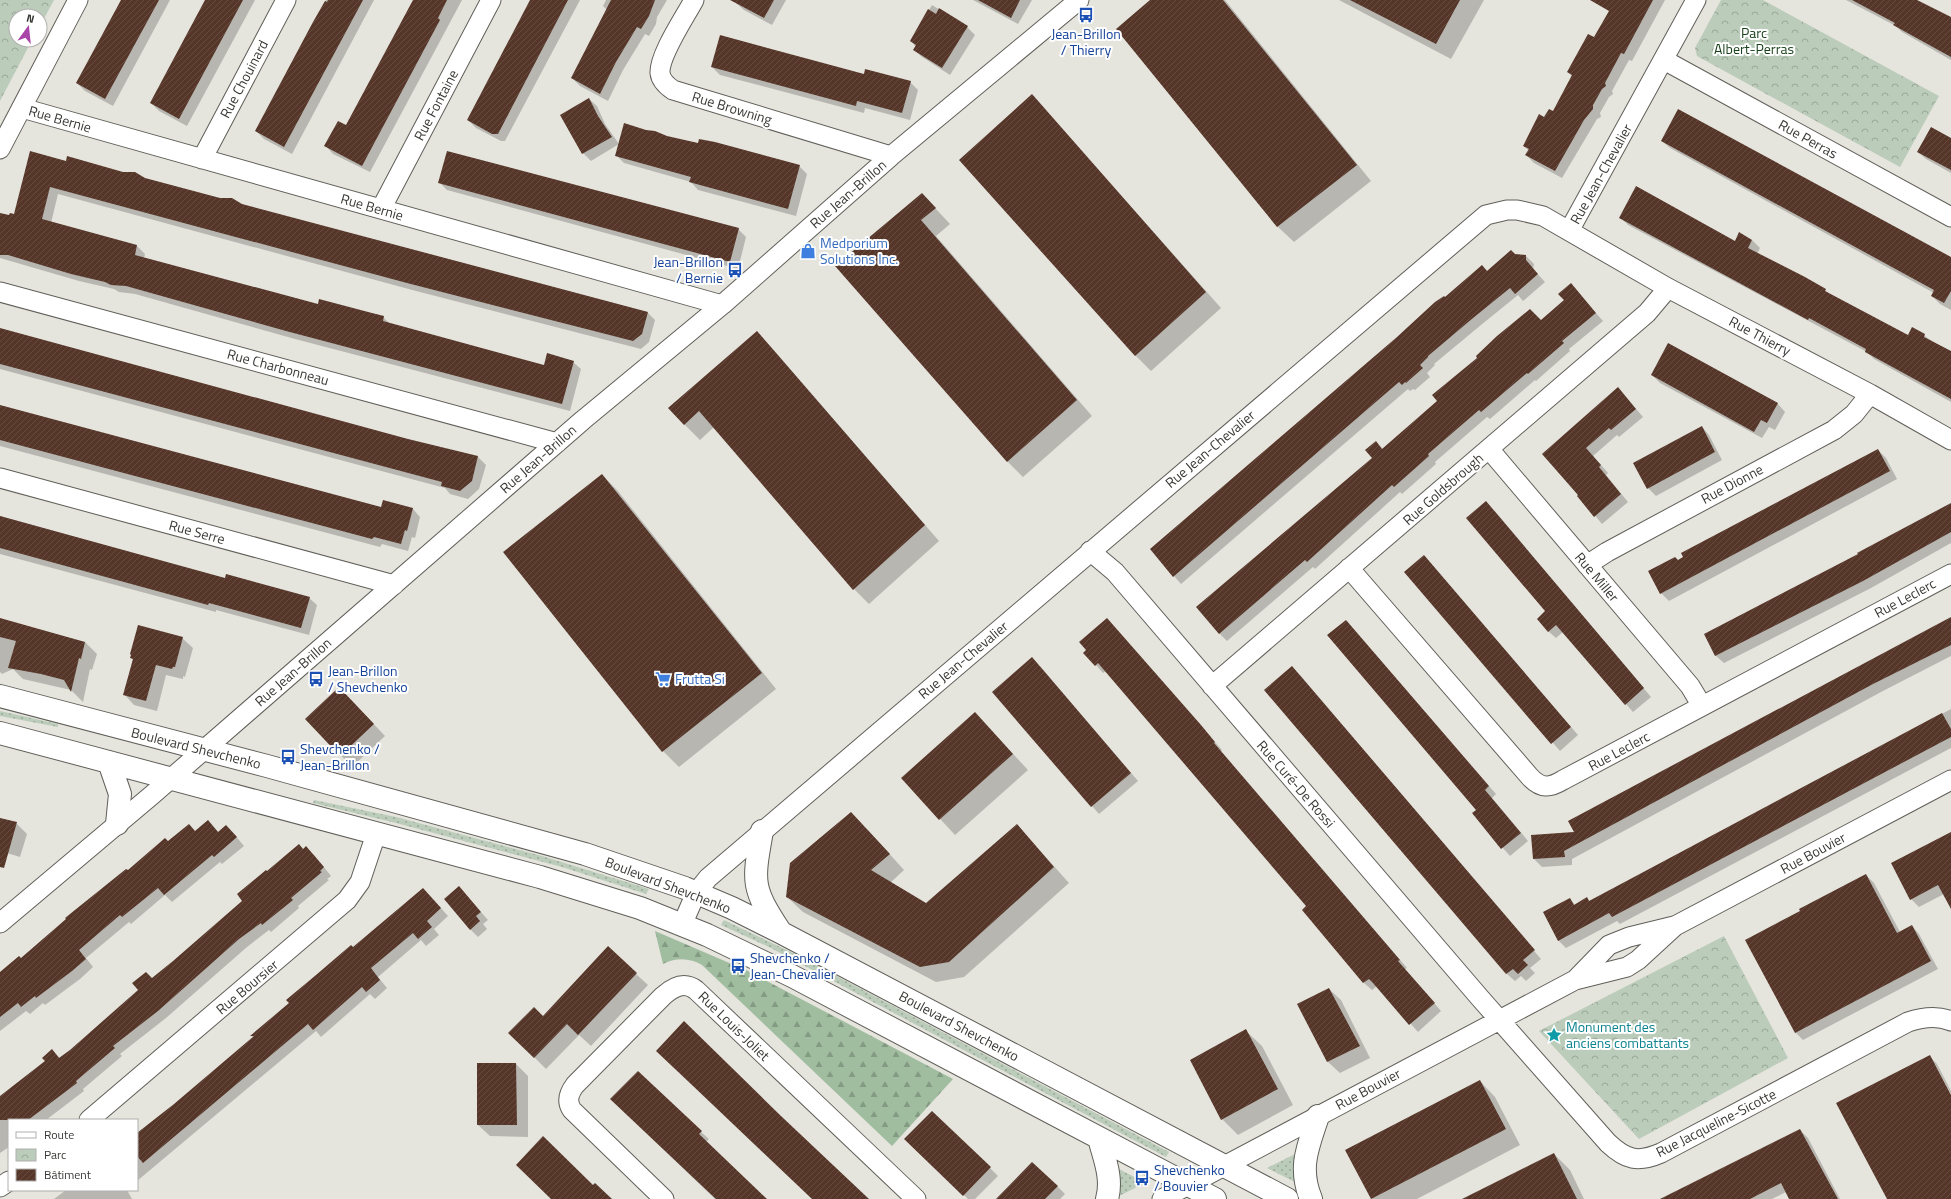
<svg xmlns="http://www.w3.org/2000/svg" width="1951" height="1199" viewBox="0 0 1951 1199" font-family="'Titillium Web',sans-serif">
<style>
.grass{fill:url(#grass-dots)}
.forest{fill:url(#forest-firs)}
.park{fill:url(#park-crowns)}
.shadow{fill:#0003}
.building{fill:url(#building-hatch)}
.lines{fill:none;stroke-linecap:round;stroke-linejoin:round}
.street-casing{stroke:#605f59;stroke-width:21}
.secondary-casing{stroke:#605f59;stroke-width:24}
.street{stroke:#fff;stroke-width:19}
.secondary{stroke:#fff;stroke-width:22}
.labels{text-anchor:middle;stroke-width:4;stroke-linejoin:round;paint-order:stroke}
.park-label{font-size:14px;fill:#163f18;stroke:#fff}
.transit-label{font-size:14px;fill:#164399;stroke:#fff;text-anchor:start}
.street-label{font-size:14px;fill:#393835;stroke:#fff}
.shop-label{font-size:14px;fill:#366cbe;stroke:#fff;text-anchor:start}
.culture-label{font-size:14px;fill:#0d838f;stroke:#fff;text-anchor:start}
</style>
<defs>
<pattern id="grass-dots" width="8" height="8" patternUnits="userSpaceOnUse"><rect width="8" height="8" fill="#bbccba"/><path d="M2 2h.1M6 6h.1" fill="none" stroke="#99a798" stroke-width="1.8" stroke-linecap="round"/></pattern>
<pattern id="forest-firs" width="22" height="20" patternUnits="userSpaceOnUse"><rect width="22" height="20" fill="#a1bda0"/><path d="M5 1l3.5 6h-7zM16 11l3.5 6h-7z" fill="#849b83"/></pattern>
<pattern id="park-crowns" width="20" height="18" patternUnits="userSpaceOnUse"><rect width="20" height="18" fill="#bbccba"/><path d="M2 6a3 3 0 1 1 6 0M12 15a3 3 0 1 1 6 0" fill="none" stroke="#99a798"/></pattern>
<pattern id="building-hatch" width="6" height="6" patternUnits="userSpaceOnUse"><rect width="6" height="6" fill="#563629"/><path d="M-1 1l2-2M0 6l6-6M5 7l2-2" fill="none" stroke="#664b40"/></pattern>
</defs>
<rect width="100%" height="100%" fill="#e5e4dd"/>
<!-- grass -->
<path class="grass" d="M0,711L58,724V727L0,716Z
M314,800L396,817L542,856L649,889L646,894L562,867L396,823L313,803Z
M724,920L793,953L1169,1152L1166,1157L769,947L721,925Z
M1297,1153V1183L1267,1168Z
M1115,1167L1144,1182L1145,1183L1115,1198Z"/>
<!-- forest -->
<path class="forest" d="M655,931L748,971L953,1079L892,1146L702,965C691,958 675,957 663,964Z"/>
<!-- park -->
<path class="park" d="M0,0H54L40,26V16H16V40H32L0,101Z
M1721,0H1763L1939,96L1900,167L1697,56L1695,48Z
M1724,936L1788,1058L1639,1139L1539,1031Z"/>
<!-- shadow -->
<path class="shadow" d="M122,0H170L113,106L85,91L77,83Z
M207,0H255L187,126L159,111L151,103Z
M326,0H374L292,154L264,139L256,131Z
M414,0H462L370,172L333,154L326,146L347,126Z
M531,0H580L505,141H501L476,128L468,120Z
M606,0H667L657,17L656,24L649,36L645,34L623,70L608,101L580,86L572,78L607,10L603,6Z
M738,0H786L772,25L744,10L736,3Z
M973,0H1032L1018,24Z
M1152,0H1225L1371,181L1294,242L1278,227L1117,29Z
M1339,0H1484L1451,59Z
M1615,0H1665L1632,61L1629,60L1612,91L1613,94L1609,97L1600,113L1601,117L1597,119L1562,178L1534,163L1526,155L1529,151L1524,146L1545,119L1553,113L1573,77L1568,72L1595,39Z
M1846,0H1916L1951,19V60L1902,32L1896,26Z
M932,5L967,27L975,35L950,75L922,57L914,50L916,47L911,41Z
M712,67L865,75L910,82L918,90L910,120L865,108L864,113L720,75Z
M1032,95L1221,308L1151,371L1135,355Z
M589,99L597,106L605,124L619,144L591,161L583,153Z
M1951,139V173L1926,159L1918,152Z
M1662,141L1951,258V310L1940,304L1932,296L1934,293L1670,148Z
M616,155L799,166L807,174L796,216L698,190L691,182L624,163Z
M66,162L145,179L647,312L655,320L649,342L641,349L416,291L58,194L51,223L137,246L145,254L144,258L319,305L383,317L391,325L545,366L573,362L581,369L570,411L295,339L135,294L119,292L114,289L79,281L0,258V216L15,215Z
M439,182L738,229L746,237L738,269L447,190Z
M922,194L950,224L936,236L1092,416L1023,477L1008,462L837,266Z
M1620,217L1735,242L1740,234L1752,240L1760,248L1757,254L1825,290L1830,295L1908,337L1913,328L1951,354V402L1874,359L1867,352L1628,225Z
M1515,255L1526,256L1534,264L1533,269L1545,282L1523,301L1518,295L1481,325L1434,364L1435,365L1427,373L1430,377L1415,390L1413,389L1410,391L1408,389L1181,584L1174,576L1445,298L1482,266L1488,272Z
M1571,285L1603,321L1569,349L1570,351L1536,381L1535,380L1490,419L1487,417L1435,462L1436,464L1402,494L1400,492L1315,569L1313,567L1227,641L1219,633L1373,458L1376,442L1383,449L1565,301Z
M0,330L407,440L478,457L486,465L479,489L468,499L450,494L445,488L0,369Z
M757,333L772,348L939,541L869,604L854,589L714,427L700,440L684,424Z
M1669,344L1778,404L1785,412L1775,430L1769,427L1762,438L1660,383L1652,375Z
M1625,396L1643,417L1619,437L1617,435L1593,456L1608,473L1606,475L1628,502L1602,524L1544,454Z
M0,407L382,509H413L420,517L415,538L412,537L408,551L382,544L380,547L0,446Z
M1702,427L1709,435L1722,460L1656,496L1648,488Z
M1878,450L1886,458L1897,479L1669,601L1661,593L1678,561Z
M602,475L617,490L776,689L679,767L663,751L504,553Z
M1951,504V543L1871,588L1724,663L1716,656L1705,634L1859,555Z
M1494,510L1651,697L1633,712L1563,632L1556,638L1548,631L1546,611Z
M0,516L225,579L309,598L317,605L309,635L216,610V612L0,554Z
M1431,564L1578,735L1560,751L1406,572Z
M1951,618V656L1881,692L1572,859V865L1542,867L1534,859L1532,836L1576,833Z
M1107,619L1208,734L1222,750L1221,751L1407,968L1405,969L1441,1011L1418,1032L1378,987L1377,986L1372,990L1364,983L1303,910L1307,906L1106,671L1103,673L1096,665Z
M0,620L85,642L97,654L92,670L90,669L83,702L71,690L23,679L13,669L2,674L0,672Z
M1346,621L1496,794L1492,798L1528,841L1510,856L1473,814L1477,810Z
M182,638L193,648L185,677L183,676V679L166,675L157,711L134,705L124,694L133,660L132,658Z
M1040,666L1138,781L1099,814L1092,806Z
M1300,675L1541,959L1530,968L1535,973L1526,981L1521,976L1515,981L1507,974L1265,690Z
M351,700L385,736L352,767L306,719Z
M1951,709V748L1620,924L1617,921L1566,948L1559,941L1544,912L1570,899L1575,905L1587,898L1590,902Z
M990,729L1028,770L955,835L902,778Z
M0,819L16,823L27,834L20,857L0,851Z
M208,821L219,833L234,834L244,846L222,864L220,862L172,902L165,895L131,924L129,922L86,958L93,967L80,979L45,1005L43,1003L30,1014L26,1011L0,1031V974L21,959L128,871L169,842L195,832Z
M1017,825L1069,883L964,977L936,982L803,912L787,897L867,829L904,870L890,883L926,904Z
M1951,833V907L1944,894L1919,907L1911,899Z
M303,850L314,855L331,876L327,879L329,880L298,906L299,908L271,932L269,930L247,947L166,1018L120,1054L122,1056L83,1089L84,1091L46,1120H9V1147L0,1153V1105L46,1061L52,1050L60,1058L70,1051L244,901L267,872Z
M1866,875L1874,883L1900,932L1912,926L1919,934L1938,969L1803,1040L1795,1032Z
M459,887L488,920L483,924L487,929L478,937L470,929Z
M431,897L448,916L434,929L439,935L426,946L421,940L378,977L387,988L375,999L370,994L321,1037L316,1031L137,1181V1134L175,1105L253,1038L252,1036L354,949Z
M636,974L648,985L591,1046L579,1035L546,1069L510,1033Z
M1329,989L1341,1000L1370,1058L1340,1073L1328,1062L1298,1004Z
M1246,1031L1262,1046L1293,1105L1238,1135L1222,1119Z
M1929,1056L1937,1064L1951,1091V1094L1935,1064H1933L1951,1098V1199H1887Z
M516,1064L528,1076V1137L490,1136L478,1125Z
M1480,1081L1495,1097L1520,1145L1417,1199H1372L1346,1150Z
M619,1107L701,1132L709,1139L706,1142L765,1199H715Z
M1800,1130L1808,1138L1840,1199H1790L1786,1192L1772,1199H1663Z
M913,1147L990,1168L998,1176L975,1199H968Z
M1554,1154L1570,1170L1584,1199H1464Z
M1057,1186L1065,1194L1060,1199H997Z
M66,1190H127L132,1199H54Z"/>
<!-- building -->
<path class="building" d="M121,0H159L105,99L76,83Z
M205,0H243L179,119L150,103Z
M328,0H363L284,147L255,131L313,22L325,1L327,2Z
M413,0H447L438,18L440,20L433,33L362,166L324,146L338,121L346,125Z
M530,0H568L498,134H492L467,120Z
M611,0H655L649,16L641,29L637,27L616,62L600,94L571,78Z
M730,0H774L764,18Z
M978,0H1020L1011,18Z
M1150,0H1223L1357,165L1277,227L1116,29Z
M1350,0H1460L1436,44Z
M1590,0H1653L1624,54L1621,53L1605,83L1606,86L1602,89L1593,105V109L1584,120L1555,171L1525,155L1529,149L1523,146L1539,114L1544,117L1549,109L1553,111L1572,75L1567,72L1588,34L1594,37L1609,11Z
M1852,0H1917L1951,17V57L1893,25L1895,23Z
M939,8L968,26L942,68L913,50L916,45L910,41L928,9L936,14Z
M720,35L864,74L865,69L911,81L902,113L857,101L856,106L711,67Z
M1032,94L1206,292L1135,356L959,160Z
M589,98L598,116L612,137L582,154L560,115Z
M1678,109L1951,257V291L1944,303L1931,296L1934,290L1661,141Z
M624,123L646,130L655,131L667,136L698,143L699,139L715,142L800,165L788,209L689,182L691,177L615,156Z
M1931,127L1951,138V170L1917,152Z
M30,151L66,161L67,156L123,172H135L145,178L220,198H232L242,204L648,312L642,334L633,341L407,283L50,187L42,219L137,245L135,255L318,304L319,299L372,313L384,316L383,321L544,365L547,353L574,361L562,404L286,331L126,286L111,285L105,282L71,274L8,255H0V213L9,215L10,213L14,214Z
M447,151L739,228L730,262L438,183Z
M1636,186L1735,241L1739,232L1752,240L1748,248L1805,277L1826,289L1825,291L1908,335L1912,327L1925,334L1924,337L1951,351V399L1865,352L1866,349L1809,318L1808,320L1619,218Z
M922,193L936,208L921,220L1077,400L1007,462L835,266Z
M1511,250L1515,254L1526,255V260L1538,274L1515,294L1510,288L1473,318L1428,356V357L1420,365L1423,368L1406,383L1405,382L1402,385L1399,382L1173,577L1150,549L1397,337L1435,302L1444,296L1445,297L1482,265L1487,271Z
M1571,283L1596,313L1562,341L1564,343L1528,374L1527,373L1481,412L1479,410L1428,454L1429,456L1394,487L1392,485L1307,562L1305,560L1219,634L1196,607L1372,458L1365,450L1376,441L1382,449L1437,401L1432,395L1477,358L1476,356L1497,336L1530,309L1541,320L1564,300L1558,294Z
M0,328L408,439L478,456L472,481L460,491L441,486L442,482L0,364Z
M757,331L925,525L853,590L699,411L684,425L668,408Z
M1668,343L1778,403L1767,423L1761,420L1754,432L1651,375Z
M1618,387L1636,409L1611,430L1609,428L1586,448L1601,465L1599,467L1621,494L1594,517L1577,496L1578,495L1542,454Z
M0,405L381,507L383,500L413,508L407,531L405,530L401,544L374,537L372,539L0,440Z
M1702,426L1715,452L1647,489L1633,463Z
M1878,449L1890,471L1660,594L1648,571L1675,557L1678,560L1683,557L1681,553Z
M602,474L762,673L662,752L503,552Z
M1486,501L1644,688L1625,705L1556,625L1548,632L1537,619L1545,611L1466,518Z
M1951,503V532L1863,581L1715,656L1704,634L1858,554L1857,553Z
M0,516L225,578L226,574L310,597L301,628L209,603L208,605L0,548Z
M1424,555L1571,727L1551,744L1404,572Z
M1951,617V645L1873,684L1564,851L1565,857L1533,859L1531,835L1574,832L1568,821Z
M0,618L85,642L81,659L79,658L71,692L64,680L41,674L8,668L16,641L0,637Z
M1107,618L1201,725L1215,742L1214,743L1400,960L1398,961L1435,1003L1409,1025L1373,983L1369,979L1363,983L1302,910L1306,906L1098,663L1095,666L1083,653L1086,650L1079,642Z
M1346,620L1489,786L1485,790L1521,833L1501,849L1472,813L1476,810L1327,635Z
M138,625L183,637L175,667H173L172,669L156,665L146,701L123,695L133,659L130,658L131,655L130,654Z
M1032,657L1131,773L1091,807L992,692Z
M1292,666L1535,950L1523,960L1528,965L1518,974L1513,969L1506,974L1264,690Z
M339,687L374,724L340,756L305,719Z
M975,712L1013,754L939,820L901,778Z
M1942,713L1951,729V737L1612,917L1609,913L1558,941L1543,912L1570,898L1574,905L1587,897L1589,901Z
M851,812L890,854L871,870L926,903L1017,824L1054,867L949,962L920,967L786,897L790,863Z
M0,818L17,822L4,868L0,867Z
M208,820L218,832L226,825L237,837L214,857L212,855L164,895L158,888L122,917L120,915L79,950L86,959L72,971L36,998L35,996L21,1007L18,1003L0,1017V972L19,956L21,958L66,919L65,918L126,869L128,870L165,838L168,841L189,824L195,831Z
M1951,832V909L1938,885L1910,900L1891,863Z
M299,844L303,849L306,846L324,867L320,871L322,872L291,898L293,900L262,925L261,923L239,939L158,1011L113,1046L115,1048L76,1081L77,1083L28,1120H0V1096L45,1061L42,1058L52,1049L59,1058L70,1050L138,990L132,983L146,972L152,978L173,961L242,901L237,894L266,870L267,871Z
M1866,874L1897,933L1912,925L1931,961L1795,1033L1745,940L1800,911L1799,909Z
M459,886L481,912L476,916L480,921L470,930L444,899Z
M423,888L441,908L427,921L432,927L418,939L413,933L371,968L380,980L366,992L362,987L313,1030L308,1024L143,1163L137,1156V1133L174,1104L254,1036H250L289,1003L286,1000L316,975L351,945L353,947Z
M608,946L637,973L578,1035L567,1024L534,1058L508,1033L534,1007L543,1016Z
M1329,988L1360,1046L1327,1062L1297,1004Z
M684,1021L781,1116L869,1199H812L692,1085L656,1051Z
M1246,1029L1278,1089L1221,1120L1190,1060Z
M1930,1055L1951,1095V1199H1887L1836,1103Z
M477,1063H516L517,1125H477Z
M638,1071L702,1131L699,1134L767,1199H716L610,1099Z
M1480,1080L1506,1129L1371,1199L1345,1150Z
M932,1111L991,1167L963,1196L904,1139Z
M1800,1129L1838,1199H1789L1781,1183L1750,1199H1660Z
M543,1136L593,1185L595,1183L612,1199H551L516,1165Z
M1554,1153L1577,1199H1462Z
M1032,1162L1058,1186L1045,1199H996Z"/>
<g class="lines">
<defs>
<path id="street" d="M694,0C685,17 659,55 660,73C661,81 667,86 673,90L891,156
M1664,60L1951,217
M22,108L722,305
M0,149L78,0
M202,159L286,0
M381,209L491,0
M1569,231L1696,0
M0,292L557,443
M1489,449L1690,686L1702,706
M0,478L394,585
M1090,551L1115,572L1480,998L1608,1143C1626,1160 1638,1163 1661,1153L1908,1022C1923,1017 1937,1015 1951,1021
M1587,565L1607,552L1834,430L1854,414L1870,394
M1349,568L1530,777C1541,789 1550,788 1563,780L1951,574
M1212,686L1647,313L1668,288
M0,923L152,795L583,420L722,305L891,156L1079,0
M682,925L696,893L708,878L1486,215L1507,210H1517L1543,216L1668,288L1870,394L1951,440
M1575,980L1609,945L1629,937L1674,926
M89,1120L347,900L360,882L376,834
M0,1187L9,1181
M664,1199L572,1110C566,1101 569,1093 575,1085L663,996C673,987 684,981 696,990L916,1199
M1162,1199L1575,980L1627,967L1638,960L1675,926L1951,780"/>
<path id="secondary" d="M0,696L267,766L585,854L685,888L732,908L780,932L1287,1199
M0,733L540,877L640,908L707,935L792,976L1215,1199
M109,762L120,794L117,824
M762,831C753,882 751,887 780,931
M1099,1138C1104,1158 1113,1178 1107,1199
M1311,1199C1298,1167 1308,1147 1318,1116"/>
</defs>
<!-- street casing -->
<use href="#street" class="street-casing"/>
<!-- secondary casing -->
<use href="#secondary" class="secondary-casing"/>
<!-- street -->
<use href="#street" class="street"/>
<!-- secondary -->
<use href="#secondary" class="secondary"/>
</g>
<!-- icons -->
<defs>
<symbol id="bus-bare" viewBox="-9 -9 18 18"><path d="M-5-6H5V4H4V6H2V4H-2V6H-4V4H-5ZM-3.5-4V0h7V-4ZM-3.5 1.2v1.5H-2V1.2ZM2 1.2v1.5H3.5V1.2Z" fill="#1a4fb4" stroke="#fff" stroke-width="2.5" paint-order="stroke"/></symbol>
<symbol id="shop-bare" viewBox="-9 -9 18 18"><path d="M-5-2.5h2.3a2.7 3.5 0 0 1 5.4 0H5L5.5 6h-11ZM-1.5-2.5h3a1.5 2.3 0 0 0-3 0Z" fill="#3f7fe0" stroke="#fff" stroke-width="2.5" paint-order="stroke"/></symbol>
<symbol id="supermarket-bare" viewBox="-9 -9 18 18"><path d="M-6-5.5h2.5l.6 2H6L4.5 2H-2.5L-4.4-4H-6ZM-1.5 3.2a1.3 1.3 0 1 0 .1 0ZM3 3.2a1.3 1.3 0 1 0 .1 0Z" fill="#3f7fe0" stroke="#fff" stroke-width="2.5" paint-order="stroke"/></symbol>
<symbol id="sight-bare" viewBox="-9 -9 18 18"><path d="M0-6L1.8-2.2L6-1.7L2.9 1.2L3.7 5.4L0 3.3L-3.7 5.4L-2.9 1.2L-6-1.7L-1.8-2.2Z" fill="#0f9aa8" stroke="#fff" stroke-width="2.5" paint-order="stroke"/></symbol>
</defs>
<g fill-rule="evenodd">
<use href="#bus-bare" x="1075" y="4" width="22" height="22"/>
<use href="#shop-bare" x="797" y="240" width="22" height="22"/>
<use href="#bus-bare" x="724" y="259" width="22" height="22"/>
<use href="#bus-bare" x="305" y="668" width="22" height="22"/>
<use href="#supermarket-bare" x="652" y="668" width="22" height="22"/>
<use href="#bus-bare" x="277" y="746" width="22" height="22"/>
<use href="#bus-bare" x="727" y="955" width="22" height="22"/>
<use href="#sight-bare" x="1543" y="1024" width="22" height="22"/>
<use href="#bus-bare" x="1131" y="1167" width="22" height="22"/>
</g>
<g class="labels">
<!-- park labels -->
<g class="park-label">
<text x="1754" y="38">Parc<tspan x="1754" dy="16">Albert-Perras</tspan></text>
</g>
<!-- transit labels -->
<g class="transit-label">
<text x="1086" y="39" text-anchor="middle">Jean-Brillon<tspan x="1086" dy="16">/ Thierry</tspan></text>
<text x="723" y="267" text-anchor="end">Jean-Brillon<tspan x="723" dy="16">/ Bernie</tspan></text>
<text x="328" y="676">Jean-Brillon<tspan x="328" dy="16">/ Shevchenko</tspan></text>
<text x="300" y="754">Shevchenko /<tspan x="300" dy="16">Jean-Brillon</tspan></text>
<text x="750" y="963">Shevchenko /<tspan x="750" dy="16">Jean-Chevalier</tspan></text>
<text x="1154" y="1175">Shevchenko<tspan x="1154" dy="16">/ Bouvier</tspan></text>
</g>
<!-- street labels -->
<g class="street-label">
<text transform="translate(244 79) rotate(-62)" y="5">Rue Chouinard</text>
<text transform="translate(436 105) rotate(-62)" y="5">Rue Fontaine</text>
<text transform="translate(732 108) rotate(17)" y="5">Rue Browning</text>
<text transform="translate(60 119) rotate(16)" y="5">Rue Bernie</text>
<text transform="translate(1808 139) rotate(29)" y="5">Rue Perras</text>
<text transform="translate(1601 174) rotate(-61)" y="5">Rue Jean-Chevalier</text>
<text transform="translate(848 194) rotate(-41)" y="5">Rue Jean-Brillon</text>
<text transform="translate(372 207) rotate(16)" y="5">Rue Bernie</text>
<text transform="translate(1760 336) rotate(28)" y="5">Rue Thierry</text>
<text transform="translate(278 367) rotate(15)" y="5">Rue Charbonneau</text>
<text transform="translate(1210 449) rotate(-40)" y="5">Rue Jean-Chevalier</text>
<text transform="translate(538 459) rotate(-41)" y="5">Rue Jean-Brillon</text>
<text transform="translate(1732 484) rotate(-28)" y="5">Rue Dionne</text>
<text transform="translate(1443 489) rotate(-41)" y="5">Rue Goldsbrough</text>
<text transform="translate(197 532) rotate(15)" y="5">Rue Serre</text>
<text transform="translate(1597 577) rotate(50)" y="5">Rue Miller</text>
<text transform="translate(1905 598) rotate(-28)" y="5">Rue Leclerc</text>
<text transform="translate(963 660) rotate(-40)" y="5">Rue Jean-Chevalier</text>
<text transform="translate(293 672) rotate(-41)" y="5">Rue Jean-Brillon</text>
<text transform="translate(196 748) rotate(14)" y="5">Boulevard Shevchenko</text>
<text transform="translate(1619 751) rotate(-28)" y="5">Rue Leclerc</text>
<text transform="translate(1296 784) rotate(49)" y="5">Rue Curé-De Rossi</text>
<text transform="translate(1813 853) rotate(-28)" y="5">Rue Bouvier</text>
<text transform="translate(668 885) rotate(21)" y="5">Boulevard Shevchenko</text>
<text transform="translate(247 987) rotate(-40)" y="5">Rue Boursier</text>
<text transform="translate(734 1026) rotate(44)" y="5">Rue Louis-Joliet</text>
<text transform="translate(959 1026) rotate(28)" y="5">Boulevard Shevchenko</text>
<text transform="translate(1368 1089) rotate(-28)" y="5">Rue Bouvier</text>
<text transform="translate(1716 1123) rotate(-27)" y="5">Rue Jacqueline-Sicotte</text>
</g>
<!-- shop labels -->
<g class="shop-label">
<text x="820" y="248">Medporium<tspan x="820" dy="16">Solutions Inc.</tspan></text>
<text x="675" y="684">Frutta Si</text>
</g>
<!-- culture labels -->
<g class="culture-label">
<text x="1566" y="1032">Monument des<tspan x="1566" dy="16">anciens combattants</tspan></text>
</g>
</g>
<!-- legend -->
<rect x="8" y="1119" width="130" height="72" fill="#ffffff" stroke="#b0afae"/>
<rect x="16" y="1132" width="20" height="6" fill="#ffffff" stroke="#b0afae"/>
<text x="44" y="1139" font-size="12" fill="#393835">Route</text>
<rect x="16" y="1149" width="20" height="12" fill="url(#park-crowns)" stroke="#b0afae"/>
<text x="44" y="1159" font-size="12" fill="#393835">Parc</text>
<rect x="16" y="1169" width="20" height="12" fill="url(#building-hatch)" stroke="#b0afae"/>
<text x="44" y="1179" font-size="12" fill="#393835">Bâtiment</text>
<!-- north arrow -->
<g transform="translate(28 28) rotate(15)"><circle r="19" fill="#ffffff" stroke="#b0afae"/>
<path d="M0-3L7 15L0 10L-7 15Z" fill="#a944a9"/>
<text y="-6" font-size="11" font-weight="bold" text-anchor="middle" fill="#393835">N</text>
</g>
</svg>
